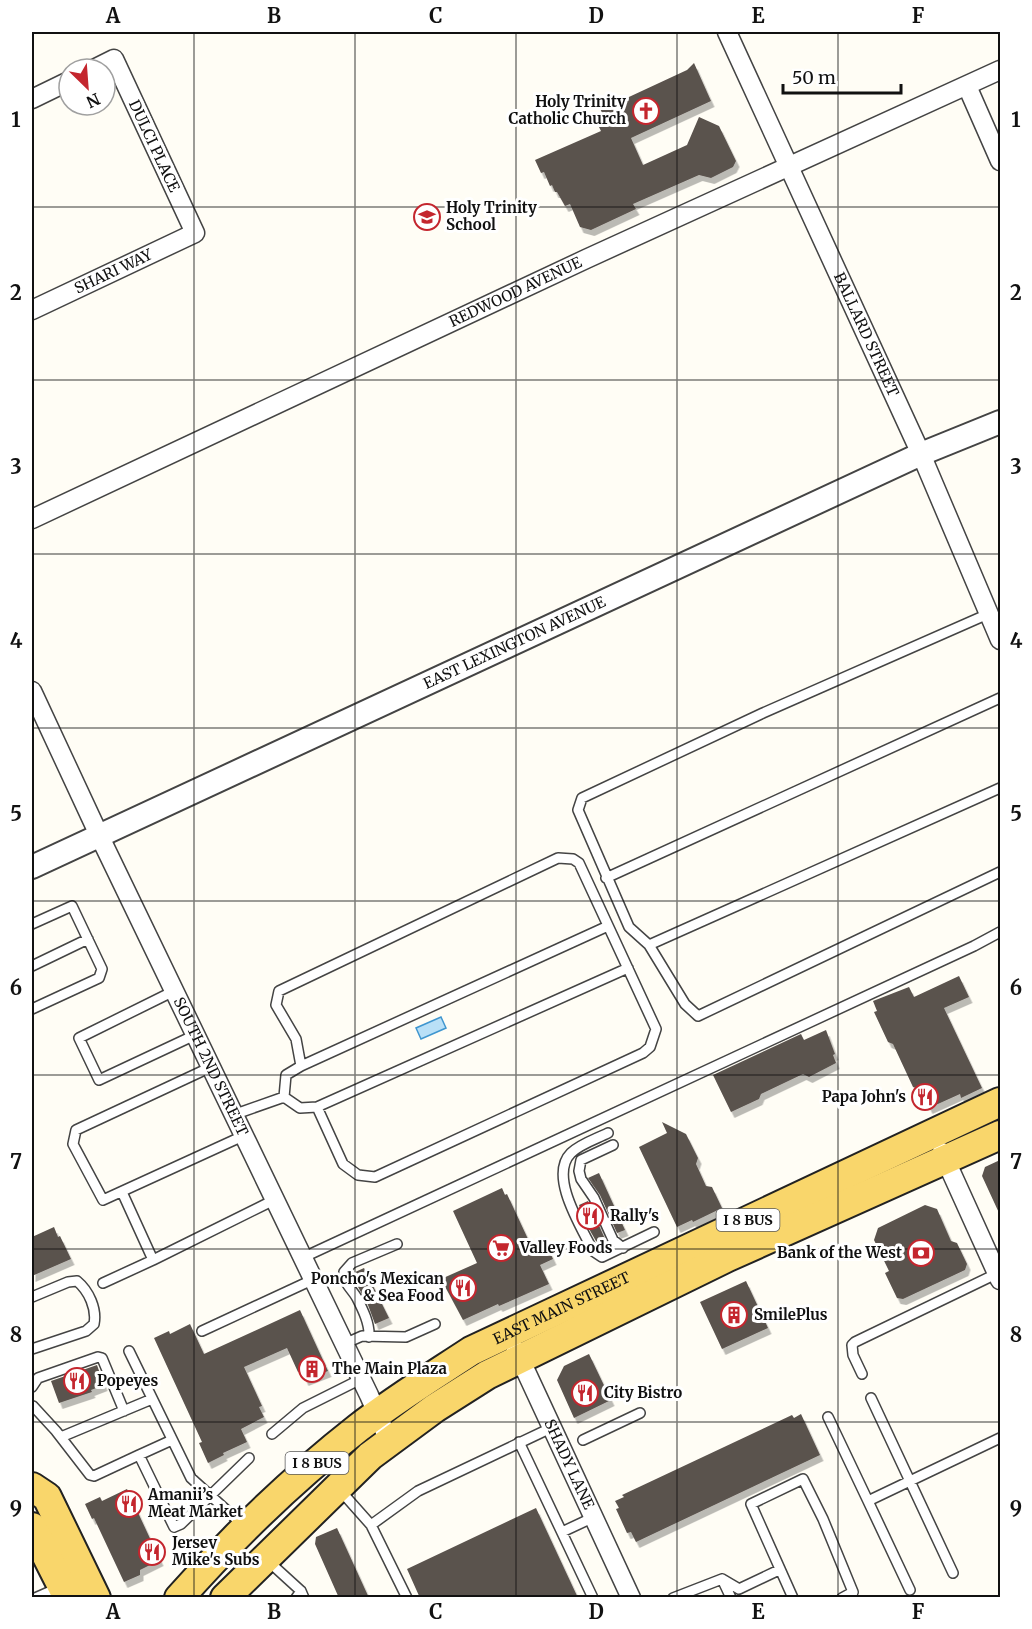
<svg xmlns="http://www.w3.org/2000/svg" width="1032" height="1629" viewBox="0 0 1032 1629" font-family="Merriweather,serif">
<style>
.water{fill:#b9e0f7;stroke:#3f96cf;stroke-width:1.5}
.building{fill:#5a524d;filter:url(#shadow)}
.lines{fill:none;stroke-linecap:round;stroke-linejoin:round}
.service-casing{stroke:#444;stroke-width:12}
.minor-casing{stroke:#444;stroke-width:21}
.tertiary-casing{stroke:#444;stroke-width:26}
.primary-casing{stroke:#222;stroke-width:32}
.service{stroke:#fff;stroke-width:9}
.minor{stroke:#fff;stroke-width:18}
.tertiary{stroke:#fff;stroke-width:22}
.primary{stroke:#f9d66b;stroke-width:28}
.grid{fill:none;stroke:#111;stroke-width:1.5;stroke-opacity:0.55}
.labels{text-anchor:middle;stroke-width:6;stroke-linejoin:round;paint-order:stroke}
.shield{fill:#fff;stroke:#585858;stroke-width:1.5}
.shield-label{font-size:14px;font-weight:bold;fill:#111}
.poi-label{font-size:15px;font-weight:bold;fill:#111;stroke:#fff;text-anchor:start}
.street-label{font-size:15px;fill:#111;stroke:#fff}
.neatline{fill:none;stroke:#111;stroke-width:2}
.grid-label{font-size:20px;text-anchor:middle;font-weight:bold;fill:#111}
</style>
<defs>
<filter id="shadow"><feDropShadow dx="3.5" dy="6" stdDeviation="0" flood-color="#0004"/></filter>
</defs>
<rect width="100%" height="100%" fill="#fffdf5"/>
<!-- water -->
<path class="water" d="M441,1017L446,1028L421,1039L416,1028Z"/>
<!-- building -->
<path class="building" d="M694,63L711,101L631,138L643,165L687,145L699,117L719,126L736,161L733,167L711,178L699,175L633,204L636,209L591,230L580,227L570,204L565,206L557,192H555L552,185L550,186L544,172L541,173L535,160L601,131L597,123L605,119L597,102L613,95L616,103L687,70Z
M959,976L969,997L944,1008L982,1088L961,1098L960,1094L929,1108L920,1089L913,1087L893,1044L888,1042L874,1012L877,1011L873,1001L909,987L914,997Z
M826,1030L835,1054L833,1055L836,1063L809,1077L803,1074L761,1094L759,1099L731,1112L713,1075L801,1034L804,1040Z
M662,1122L686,1134L698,1158L696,1164L706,1186L712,1187L722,1208L693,1222L692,1220L677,1227L639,1147L667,1133Z
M1000,1160V1215L982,1176L985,1167Z
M599,1173L625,1230L617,1233L600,1195L588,1178Z
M502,1188L505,1195L507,1194L534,1252L547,1246L553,1259L540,1265L549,1284L499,1306L498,1304L463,1320L441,1279L477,1263L453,1211Z
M588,1201L605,1239L598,1242L596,1241L588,1227L579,1205Z
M925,1205L937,1209L951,1241L957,1243L967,1264L965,1270L903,1299L897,1298L885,1273L889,1271L874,1240L878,1228Z
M54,1227L58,1237L60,1236L71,1259L32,1276V1237Z
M364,1268L389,1318L375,1324L368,1305L351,1274Z
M746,1281L768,1328L722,1349L700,1302Z
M300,1310L328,1371L305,1380L301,1371L298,1372L287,1348L244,1367L262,1406L259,1407L264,1417L241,1429L247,1442L223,1453L224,1455L208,1463L199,1443L202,1442L154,1338L169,1331L170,1334L190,1324L204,1354Z
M589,1354L611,1400L574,1418L557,1380L564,1366Z
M97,1365L104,1385L91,1390L92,1392L59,1403L51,1381Z
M801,1414L820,1455L636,1542L631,1532L627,1533L616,1509L619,1508L615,1501L624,1497L622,1495L792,1415L794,1418Z
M127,1489L160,1560L140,1570V1575L124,1582L94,1518L92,1519L85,1504L100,1497L102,1501Z
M536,1508L578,1598H420L407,1569Z
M337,1528L369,1598H339L315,1544L316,1537Z"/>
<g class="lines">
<defs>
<path id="service" d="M988,614L763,713L582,798L578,810L629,927L649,945L685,1004L698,1016L1000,872
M606,878L1000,698
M32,924L72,906L102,969L99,978L32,1009
M649,945L1000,788
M32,966L88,939
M174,991L79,1038L99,1080L195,1035
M301,1066L608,926
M211,1067L76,1130L73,1144L103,1200L243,1136
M317,1107L628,968
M233,1115L284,1097L286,1075L301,1066L296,1039L276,1005L279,991L558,858L573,859L579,863L656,1029L650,1047L643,1053L375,1177L358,1175L343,1164L317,1107L300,1108L284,1097
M608,1133C596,1139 580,1144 571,1153C548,1176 582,1228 593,1251L602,1257L654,1232
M613,1145L581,1160L579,1171L581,1179L594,1198L613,1240L623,1248
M122,1192L153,1260
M302,1258L974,946L1000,932
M103,1283L153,1260L274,1200
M32,1297L68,1282L77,1281C89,1291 97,1309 94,1324L86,1331L32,1349
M202,1331L312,1280
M369,1337C370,1324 363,1310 357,1298C352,1289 343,1283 344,1272L352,1263L397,1244
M344,1344L362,1336L406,1337L435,1324
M129,1351L191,1478L244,1526
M862,1374L853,1355L852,1345L855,1342L998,1273
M32,1387L38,1378L98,1357L102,1358L124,1411
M871,1398L953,1573
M32,1408L33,1406L56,1431L90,1475L94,1476L139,1455
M828,1417L868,1501
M272,1434L303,1408L361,1379
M61,1437L152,1399
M172,1440L139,1455L174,1527L181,1524L249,1458
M583,1440L640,1413
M519,1442L593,1598
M339,1489L371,1525L418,1491L553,1427
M371,1525L407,1598
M562,1532L594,1517
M267,1560L301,1591
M722,1579L739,1589L779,1570
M910,1590L868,1501L1000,1438
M35,1598L60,1587
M296,1598L301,1591L304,1598
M673,1598L722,1579L731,1598
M793,1598L751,1504L803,1479L823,1519L853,1592L842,1598"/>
<g id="minor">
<path id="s1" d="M727,32L921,454L1000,640"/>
<path d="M967,86L1000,161"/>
<path d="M32,99L69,81"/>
<path id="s2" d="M32,310L195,233L114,59L94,69"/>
<path id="s3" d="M32,519L586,259L1000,70"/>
<path id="s4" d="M32,691L99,835L369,1395L389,1441"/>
<path d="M942,1152L1000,1280"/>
<path id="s5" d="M516,1350L631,1598"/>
</g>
<g id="tertiary">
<path id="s6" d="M32,867L921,454L1000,422"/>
</g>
<g id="primary">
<path d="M32,1487L47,1497L96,1598"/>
<path d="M32,1527L68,1598"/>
<path id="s7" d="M179,1598C234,1536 293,1479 358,1428C394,1400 433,1376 471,1351L1000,1102"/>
<path d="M225,1598L370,1456L435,1408L487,1375L728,1257L1000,1135"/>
</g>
</defs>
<!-- service casing -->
<use href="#service" class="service-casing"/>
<!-- minor casing -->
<use href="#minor" class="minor-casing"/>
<!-- tertiary casing -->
<use href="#tertiary" class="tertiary-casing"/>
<!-- primary casing -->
<use href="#primary" class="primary-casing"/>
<!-- service -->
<use href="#service" class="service"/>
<!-- minor -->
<use href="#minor" class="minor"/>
<!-- tertiary -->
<use href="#tertiary" class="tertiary"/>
<!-- primary -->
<use href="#primary" class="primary"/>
</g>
<!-- grid -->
<path class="grid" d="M194,32V1598M355,32V1598M516,32V1598M677,32V1598M838,32V1598M32,207H1000M32,380H1000M32,554H1000M32,728H1000M32,901H1000M32,1075H1000M32,1249H1000M32,1422H1000"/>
<!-- icons -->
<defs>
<symbol id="church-ring" viewBox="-11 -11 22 22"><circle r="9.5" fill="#fff" stroke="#c4262e" stroke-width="1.5"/><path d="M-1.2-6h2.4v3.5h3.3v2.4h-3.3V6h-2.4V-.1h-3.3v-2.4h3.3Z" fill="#c4262e"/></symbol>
<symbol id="school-ring" viewBox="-11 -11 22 22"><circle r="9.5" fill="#fff" stroke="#c4262e" stroke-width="1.5"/><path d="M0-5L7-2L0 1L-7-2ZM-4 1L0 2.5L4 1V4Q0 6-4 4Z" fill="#c4262e"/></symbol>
<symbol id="restaurant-ring" viewBox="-11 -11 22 22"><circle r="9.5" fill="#fff" stroke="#c4262e" stroke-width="1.5"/><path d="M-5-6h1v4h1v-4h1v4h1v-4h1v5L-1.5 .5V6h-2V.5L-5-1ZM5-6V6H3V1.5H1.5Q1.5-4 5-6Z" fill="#c4262e"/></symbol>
<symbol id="supermarket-ring" viewBox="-11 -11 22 22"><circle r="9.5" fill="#fff" stroke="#c4262e" stroke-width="1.5"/><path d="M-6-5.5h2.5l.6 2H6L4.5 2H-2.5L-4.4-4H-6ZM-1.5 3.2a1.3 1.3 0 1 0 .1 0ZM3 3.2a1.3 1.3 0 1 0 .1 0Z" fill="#c4262e"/></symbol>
<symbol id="bank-ring" viewBox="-11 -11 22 22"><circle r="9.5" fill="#fff" stroke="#c4262e" stroke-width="1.5"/><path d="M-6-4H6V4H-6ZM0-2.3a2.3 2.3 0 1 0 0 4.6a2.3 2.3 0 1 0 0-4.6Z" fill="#c4262e"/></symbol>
<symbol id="building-ring" viewBox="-11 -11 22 22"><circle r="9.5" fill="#fff" stroke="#c4262e" stroke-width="1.5"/><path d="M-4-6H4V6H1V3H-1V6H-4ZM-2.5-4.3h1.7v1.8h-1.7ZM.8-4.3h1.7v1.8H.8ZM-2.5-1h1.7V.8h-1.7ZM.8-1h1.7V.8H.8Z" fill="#c4262e"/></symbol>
</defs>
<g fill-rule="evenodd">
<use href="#church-ring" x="631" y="96" width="30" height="30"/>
<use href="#school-ring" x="412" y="202" width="30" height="30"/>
<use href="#restaurant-ring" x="910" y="1082" width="30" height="30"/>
<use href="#restaurant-ring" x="575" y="1201" width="30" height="30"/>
<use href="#supermarket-ring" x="486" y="1233" width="30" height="30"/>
<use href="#bank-ring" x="906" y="1238" width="30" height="30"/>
<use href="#restaurant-ring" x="448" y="1273" width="30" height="30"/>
<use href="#building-ring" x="719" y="1300" width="30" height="30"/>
<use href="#building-ring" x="297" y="1354" width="30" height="30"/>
<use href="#restaurant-ring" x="62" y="1366" width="30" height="30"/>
<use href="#restaurant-ring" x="570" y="1378" width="30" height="30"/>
<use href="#restaurant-ring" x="114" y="1489" width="30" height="30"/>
<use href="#restaurant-ring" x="137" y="1537" width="30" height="30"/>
</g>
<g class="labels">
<!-- shield labels -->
<g class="shield">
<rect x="716.5" y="1209" width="63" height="22" rx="4.5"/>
<rect x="285.5" y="1452" width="63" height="22" rx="4.5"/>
</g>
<g class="shield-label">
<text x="748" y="1225">I 8 BUS</text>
<text x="317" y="1468">I 8 BUS</text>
</g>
<!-- poi labels -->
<g class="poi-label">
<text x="626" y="107" text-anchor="end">Holy Trinity<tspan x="626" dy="17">Catholic Church</tspan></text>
<text x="446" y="213">Holy Trinity<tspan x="446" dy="17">School</tspan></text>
<text x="906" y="1102" text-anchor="end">Papa John's</text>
<text x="610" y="1221">Rally's</text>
<text x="520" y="1253">Valley Foods</text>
<text x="902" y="1258" text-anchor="end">Bank of the West</text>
<text x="444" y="1284" text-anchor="end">Poncho's Mexican<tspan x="444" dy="17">&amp; Sea Food</tspan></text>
<text x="754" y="1320">SmilePlus</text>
<text x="332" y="1374">The Main Plaza</text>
<text x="97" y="1386">Popeyes</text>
<text x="604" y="1398">City Bistro</text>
<text x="148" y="1500">Amanii’s<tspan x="148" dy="17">Meat Market</tspan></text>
<text x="172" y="1548">Jersey<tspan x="172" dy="17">Mike's Subs</tspan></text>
</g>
<!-- street labels -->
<g class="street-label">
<text transform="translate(154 146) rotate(65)" y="5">DULCI PLACE</text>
<text dy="5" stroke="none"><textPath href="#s2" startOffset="90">SHARI WAY</textPath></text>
<text dy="5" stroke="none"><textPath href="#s3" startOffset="534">REDWOOD AVENUE</textPath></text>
<text dy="5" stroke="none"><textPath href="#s1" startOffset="333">BALLARD STREET</textPath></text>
<text dy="5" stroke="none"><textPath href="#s6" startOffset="532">EAST LEXINGTON AVENUE</textPath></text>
<text dy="5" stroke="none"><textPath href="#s4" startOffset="416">SOUTH 2ND STREET</textPath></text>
<text dy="5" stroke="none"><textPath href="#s7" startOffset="484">EAST MAIN STREET</textPath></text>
<text dy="5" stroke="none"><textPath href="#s5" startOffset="126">SHADY LANE</textPath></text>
</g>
</g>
<!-- border -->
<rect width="1032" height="1629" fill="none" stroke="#ffffff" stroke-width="66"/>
<!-- north arrow -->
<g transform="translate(87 87) rotate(155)"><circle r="28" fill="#ffffff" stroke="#a0a0a0" stroke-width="1.5"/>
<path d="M0-4.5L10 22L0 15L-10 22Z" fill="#c4262e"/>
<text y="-9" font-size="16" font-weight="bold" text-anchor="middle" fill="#111111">N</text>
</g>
<!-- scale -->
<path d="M783 84v9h118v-9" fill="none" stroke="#111111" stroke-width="3"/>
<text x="792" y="84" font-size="18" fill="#111111" stroke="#ffffff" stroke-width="4.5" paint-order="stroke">50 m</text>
<rect x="33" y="33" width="966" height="1563" class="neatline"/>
<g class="grid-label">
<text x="113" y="23">A</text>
<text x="274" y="23">B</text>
<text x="436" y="23">C</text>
<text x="596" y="23">D</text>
<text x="758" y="23">E</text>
<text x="918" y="23">F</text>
<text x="16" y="127">1</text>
<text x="1016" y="127">1</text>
<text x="16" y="300">2</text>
<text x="1016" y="300">2</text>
<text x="16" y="474">3</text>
<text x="1016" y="474">3</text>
<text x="16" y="648">4</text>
<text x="1016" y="648">4</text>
<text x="16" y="821">5</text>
<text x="1016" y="821">5</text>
<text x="16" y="995">6</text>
<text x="1016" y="995">6</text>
<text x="16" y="1169">7</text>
<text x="1016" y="1169">7</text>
<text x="16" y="1342">8</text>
<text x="1016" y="1342">8</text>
<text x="16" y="1516">9</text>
<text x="1016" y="1516">9</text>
<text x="113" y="1619">A</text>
<text x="274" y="1619">B</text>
<text x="436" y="1619">C</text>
<text x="596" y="1619">D</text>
<text x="758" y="1619">E</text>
<text x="918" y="1619">F</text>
</g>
</svg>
